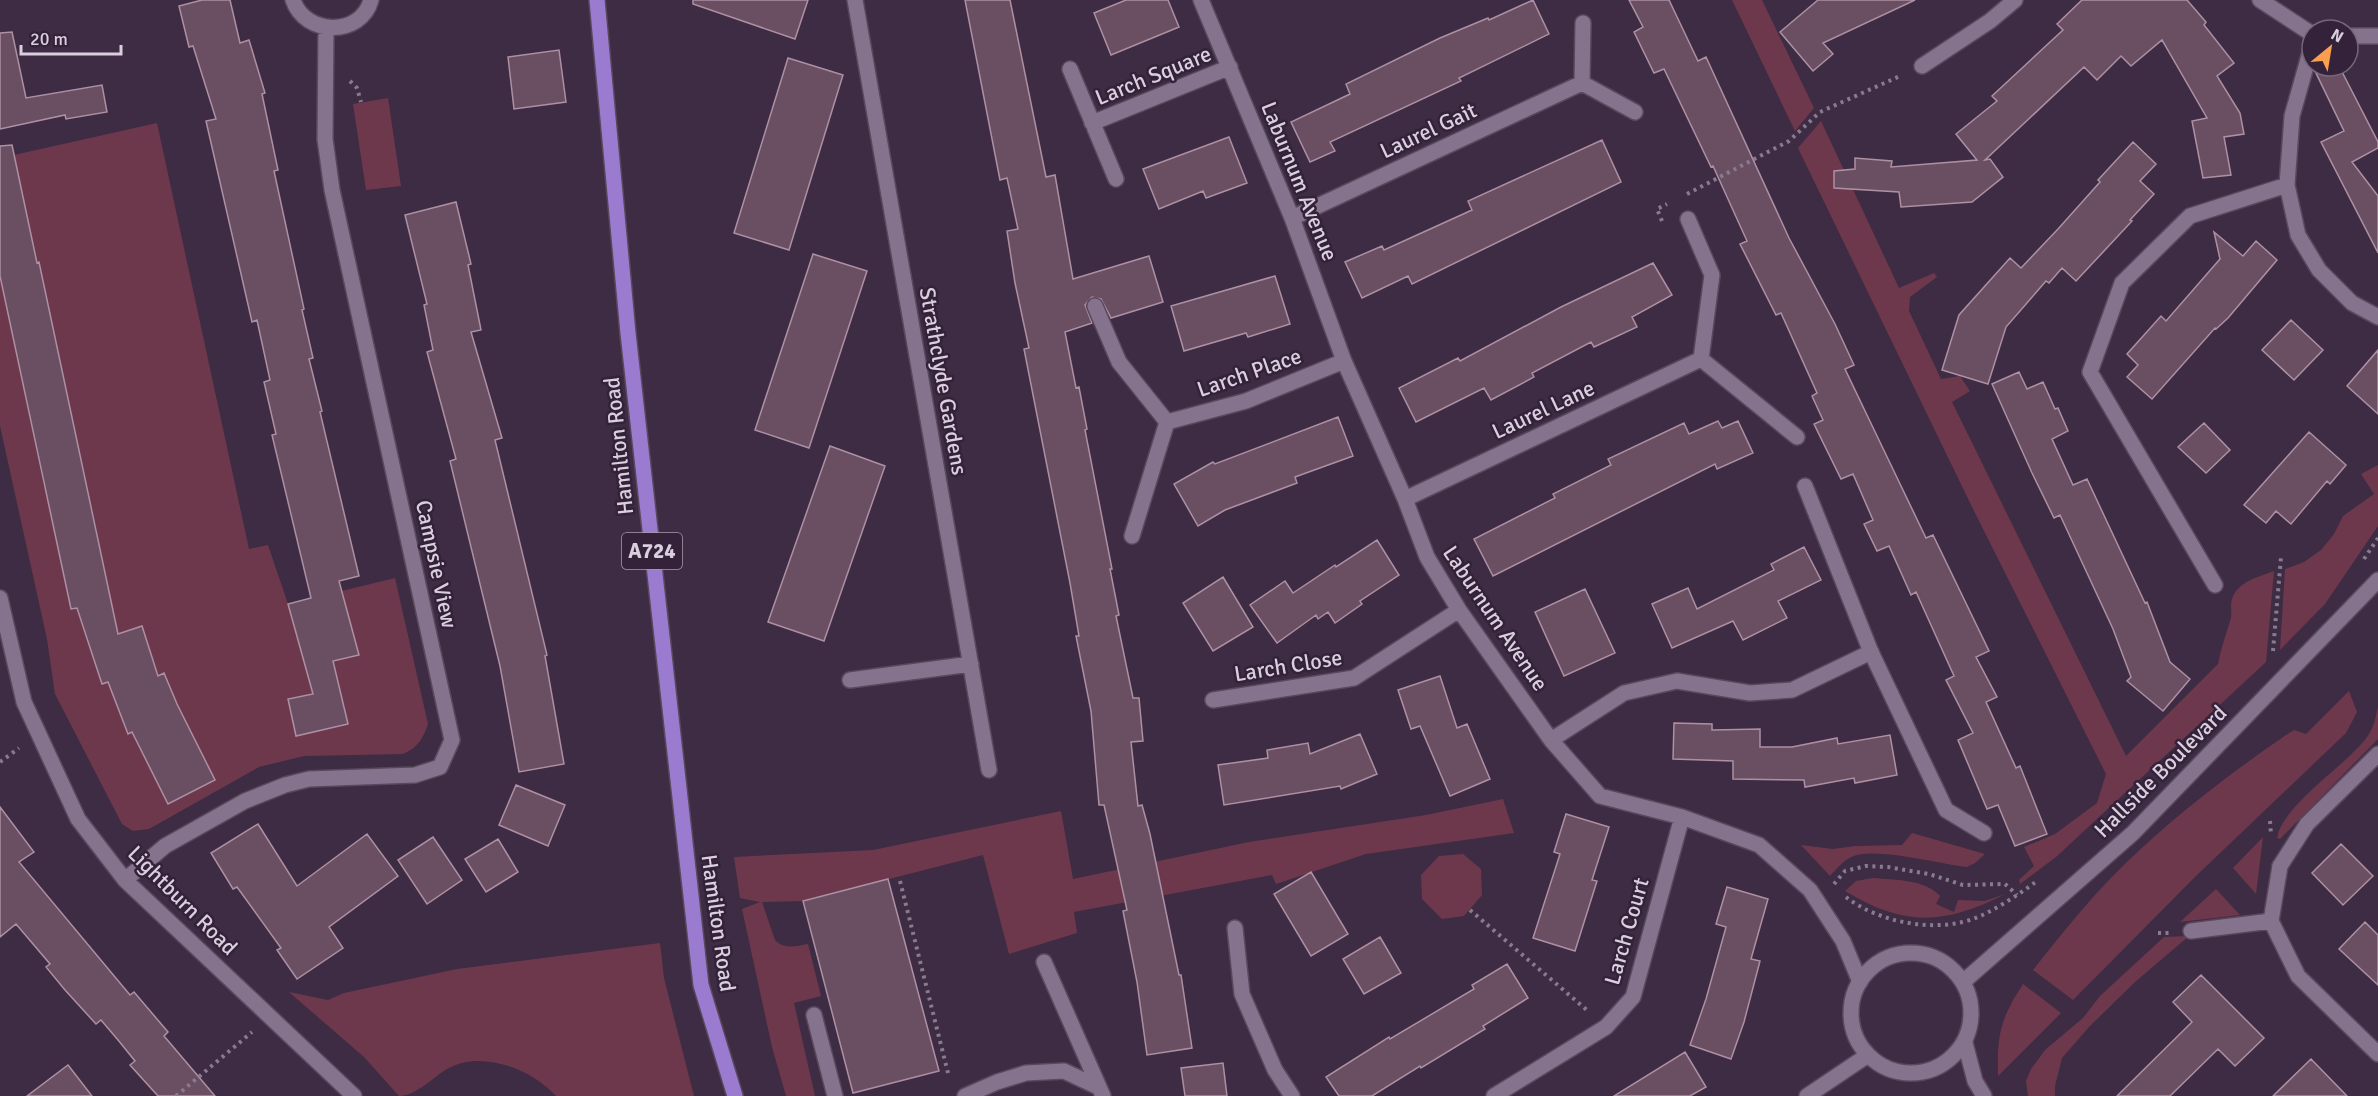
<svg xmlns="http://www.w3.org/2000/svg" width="2378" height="1096" viewBox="0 0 2378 1096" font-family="Signika,sans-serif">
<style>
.green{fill:#6e384c;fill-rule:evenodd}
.building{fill:#6a4f62;stroke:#ae90a4;stroke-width:1.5}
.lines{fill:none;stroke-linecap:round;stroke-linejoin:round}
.service-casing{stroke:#57485c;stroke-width:18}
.minor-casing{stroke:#57485c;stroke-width:18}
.tertiary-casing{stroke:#57485c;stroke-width:18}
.primary-casing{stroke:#57485c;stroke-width:18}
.path{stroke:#897b8e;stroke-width:4;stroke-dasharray:3 4.5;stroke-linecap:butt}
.service{stroke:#85728c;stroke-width:15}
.minor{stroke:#85728c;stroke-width:15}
.tertiary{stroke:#85728c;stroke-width:15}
.primary{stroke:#9b7bcf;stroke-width:15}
.labels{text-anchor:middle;stroke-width:5;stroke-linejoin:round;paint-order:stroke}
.shield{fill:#332239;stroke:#a89bac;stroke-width:1.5}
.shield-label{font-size:21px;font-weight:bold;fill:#dacfde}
.street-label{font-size:22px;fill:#dacfde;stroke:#332239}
</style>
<rect width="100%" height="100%" fill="#3d2c43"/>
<!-- green -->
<path class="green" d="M1732,0H1762L1814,108L1795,131Z
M388,98L401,186L366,190L353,104Z
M1821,121L1899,288L1934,273L1937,277L1910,297L1909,311L1941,379L1960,376L1970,391L1952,402L2126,756L2218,664C2221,648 2226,634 2231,618C2232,612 2230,606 2232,599C2238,581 2259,577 2274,571L2266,662L2056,857L2020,884L2019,880L2034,866L2024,847L2055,834L2097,803L2106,774L1974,511L1798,148Z
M157,123L249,549L268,545L288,604L395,578L428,724C423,739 418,747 403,754L304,756L259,767L149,829L133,831L122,824L55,694L47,639L0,426V271L30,232L14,155ZM64,386L84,479L44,487L25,394ZM92,508L111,601L52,516Z
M2378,465V526L2325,604L2280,650L2285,569L2304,562L2321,550L2334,534L2343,516L2374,494L2361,474Z
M2349,691L2357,712L2346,733L2196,876L2073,1000L2033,970C2063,932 2094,893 2129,860C2178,813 2231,773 2286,735L2294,730L2306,734Z
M2378,706V739L2280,839L2277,838C2283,804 2346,766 2367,737C2374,728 2376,716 2378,706Z
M1503,799L1514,833L1366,854L1276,884L1272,875L1074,912L1077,933L1009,954L983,855L803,901L762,902L775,940C785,950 796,946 808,944L821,996L794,1003L815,1096H786L772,1047L742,909L760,902L740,898L734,857L873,850L1061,811L1073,879L1249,842L1426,815Z
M1912,833L1985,854L1975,863L1967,867C1939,864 1874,846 1851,857C1843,861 1836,869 1830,876L1801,845L1833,849L1855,846L1902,845Z
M2263,837L2256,894L2233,868Z
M1463,854L1481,869L1482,895L1464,916L1442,919L1422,899L1421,875L1439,856Z
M1873,878C1894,880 1925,879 1940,896L1936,904L1954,912L1958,900L1985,901L2005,894C1945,925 1904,927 1845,891L1856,881Z
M2216,889L2240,915L2180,922Z
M2189,936L2135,982L2089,1027L2062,1058L2055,1086V1096H2028L2026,1081L2031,1069L2045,1050L2083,1018L2100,996L2164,937Z
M660,943L664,978L694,1096H556C531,1069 481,1049 447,1069C432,1078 416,1096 399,1096L364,1057L289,992L328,1000L344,993L457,969Z
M2023,984L2061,1013L1998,1076C1997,1034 2000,1020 2023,984Z"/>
<!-- building -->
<path class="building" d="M202,0H230L240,43L249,40L265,93L262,94L278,170L274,171L304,309L302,310L313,358L309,359L322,411L320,412L359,576L339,581L359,655L333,661L348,724L296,736L288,699L313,694L288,604L311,598L272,435L276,434L264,382L270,380L257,320L252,322L206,121L216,119L193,46L189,47L179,6Z
M693,0H808L795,39L693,4Z
M965,0H1010L1046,177L1055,175L1073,279L1149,256L1163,302L1111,318L1101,299L1092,297L1085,305L1092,323L1065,332L1076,388L1079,387L1087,429L1085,430L1112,569H1110L1119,615L1116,616L1133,698H1139L1143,741L1131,742L1138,806L1142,805L1150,834L1179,975H1181L1192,1048L1147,1055L1137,982L1123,911L1127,910L1104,805H1099L1091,711L1076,636H1079L1070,583L1024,349L1029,348L1015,283L1007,231L1018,229L1007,178L1000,180Z
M1126,0H1168L1179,27L1111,55L1094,13Z
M1533,0L1549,34L1459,78L1461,81L1330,142L1335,151L1310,162L1291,122L1350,94L1346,84L1440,38L1488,18L1489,20Z
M1629,0H1669L1698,61L1706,57L1789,238L1835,324L1854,365L1845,369L1878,438L1926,538L1933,535L1989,651L1976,657L1997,697L1986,702L2016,768L2020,766L2047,834L2015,846L1998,805L1987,809L1958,740L1973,733L1946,680L1954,676L1916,592L1911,595L1889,546L1877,551L1864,524L1873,520L1853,474L1841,479L1814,424L1823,420L1812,396L1817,393L1781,313L1776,315L1740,244L1747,241L1713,166L1711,167L1664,69L1654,73L1634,32L1643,27Z
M1818,0H1915L1823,43L1833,54L1813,71L1780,32Z
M2082,0H2187L2206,22L2204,25L2234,63L2217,76L2240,113L2244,134L2224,137L2231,175L2203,178L2192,121L2207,118L2162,40L2131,66L2121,56L2097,80L2084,67L1985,160L1990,159L2003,177L1972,202L1901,207L1899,192L1834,188V171L1855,169V158L1892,161L1891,167L1977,160L1956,134L1997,101L1992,96L2063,30L2057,24Z
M12,32L26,98L102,85L107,112L66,119L65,115L0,129V33Z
M559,50L566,102L514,109L508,57Z
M788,58L843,75L789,250L734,233Z
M2326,66H2339L2378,142V148L2352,162L2378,196V253L2321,142L2344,131L2315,71Z
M1229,137L1247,183L1206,198L1203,191L1159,209L1143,169Z
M1602,140L1621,182L1412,284L1408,276L1362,298L1345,262L1382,246L1384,250L1472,210L1468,201Z
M2133,142L2156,164L2140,181L2154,194L2130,220L2132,221L2076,281L2062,268L2049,283L2046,281L2006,327L1988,384L1942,370L1959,315L2010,258L2021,268L2058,229L2100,182L2098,180Z
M12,145L37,263L39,262L118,634L142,626L158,676L164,673L177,704L215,780L168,804L132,732L128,734L108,682L102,684L77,608L71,609L0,276V146Z
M456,202L471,264L468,265L481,330L471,332L502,438L495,440L547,655L545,656L564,764L519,772L500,666L450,461L456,459L427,352L433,350L424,305L427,304L405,215Z
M2214,232L2243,256L2256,241L2277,260L2228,318L2216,329L2215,328L2152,399L2127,377L2138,365L2127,354L2161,316L2166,321L2220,259Z
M813,254L867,271L809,448L755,430Z
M1653,263L1672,295L1632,317L1637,327L1594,347L1591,342L1532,373L1534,377L1491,400L1484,388L1416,422L1399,388L1458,358L1460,361L1561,307Z
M1275,276L1290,324L1248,337L1246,333L1184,351L1171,306Z
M2291,320L2323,350L2294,380L2262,350Z
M2378,350V414L2347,386Z
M2019,372L2027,389L2043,382L2055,409L2058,408L2068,431L2052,439L2073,485L2087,479L2145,603L2147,602L2170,662L2190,679L2163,711L2127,681L2131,677L2113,629L2060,515L2054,518L2032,473L1992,384Z
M1338,417L1353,456L1295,477L1297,483L1225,510L1198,526L1174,484L1213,462L1215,464Z
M1718,421L1722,428L1738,421L1753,453L1717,469L1715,464L1493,576L1474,539L1555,498L1553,494L1611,465L1608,459L1684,423L1689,434Z
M2204,423L2230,450L2206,473L2178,447Z
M2309,432L2346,465L2330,484L2327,481L2291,524L2276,511L2266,523L2244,505Z
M830,446L885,466L824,641L768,622Z
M1377,540L1399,575L1360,601L1362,604L1335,623L1328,612L1318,619L1316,615L1277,643L1250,605L1285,581L1293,593L1335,565L1336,567Z
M1804,547L1821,580L1778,601L1787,618L1743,640L1733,621L1672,648L1652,604L1688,588L1697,609L1774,570L1771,564Z
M1223,577L1253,627L1213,651L1183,603Z
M1585,589L1615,653L1564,676L1535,612Z
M1440,676L1457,728L1467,724L1490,779L1450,796L1420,726L1411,729L1398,690Z
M1674,723L1712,724V730L1760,729V747H1792L1837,738L1838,744L1890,735L1897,775L1855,783L1854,778L1805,787L1804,780L1733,779V761L1673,759Z
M1360,734L1377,774L1341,789L1340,786L1224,805L1218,765L1268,758L1267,750L1308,743L1310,754Z
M516,785L565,805L548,846L499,825Z
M0,807L34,852L19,862L130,995L134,992L168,1032L164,1036L215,1096H158L130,1065L135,1061L118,1040L101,1020L96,1024L65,990L46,967L50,964L16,924L0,937Z
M1566,814L1609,827L1592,880L1597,881L1575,951L1533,938L1560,854L1554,852Z
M258,824L297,886L367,834L398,876L329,927L343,948L297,979L277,950L281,948L237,887L233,889L211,853Z
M433,837L462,880L427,904L398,860Z
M498,839L518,872L486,892L465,859Z
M2341,844L2373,876L2343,905L2312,873Z
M1311,872L1348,934L1311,956L1274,894Z
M888,879L939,1071L853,1093L803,901Z
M1727,887L1768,899L1751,959L1760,961L1744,1022L1731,1059L1690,1045L1706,999L1726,927L1716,924Z
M2365,922L2378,935V985L2339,949Z
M1380,937L1401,973L1364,994L1343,959Z
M1507,964L1528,998L1483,1026L1485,1029L1421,1068L1420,1066L1372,1096H1339L1326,1077L1389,1037L1390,1039L1474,989L1472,985Z
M2201,975L2264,1038L2235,1066L2218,1049L2170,1096H2117L2192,1022L2173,1002Z
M1685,1052L1706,1087L1690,1096H1614Z
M2311,1059L2347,1096H2273Z
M1223,1063L1227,1096H1185L1181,1068Z
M68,1065L92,1096H27Z"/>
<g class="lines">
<defs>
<path id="service" d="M1688,219L1712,275L1701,359L1797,437
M1095,306L1119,362L1167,422L1132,536
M1805,486L1871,652L1946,810L1984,833
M2280,866L2307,824L2378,754
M814,1015L835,1096"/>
<path id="minor" d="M293,0C305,36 361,37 371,0
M855,0L989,770
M1201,0L1292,218L1344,361L1405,499L1427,557L1459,610L1551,740L1600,796L1682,817L1759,845L1810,890L1843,941L1860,982
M2260,0L2312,34
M1583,23L1582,83L1635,112
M2348,36H2378
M2312,45L2292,116L2287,185L2298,235L2319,270L2352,303L2378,317
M1922,66L1990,21L2015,0
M1070,69L1116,179
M1092,123L1230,67
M1292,218L1582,83
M1167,422L1246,401L1344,361
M1405,499L1701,359
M2215,585L2090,372L2122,283L2190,216L2287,185
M0,598L24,702L78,819L125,880L354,1096
M850,680L971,664
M1213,700L1354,678L1459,610
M1551,740L1624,693L1677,681L1750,693L1792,690L1871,652
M125,880L165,846L245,801L285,785L309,779L415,775L440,767L452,740L332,190L325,139L326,27
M2271,921L2298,976L2378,1054
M2271,921L2280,866
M1235,928L1242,994L1275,1070L1292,1096
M2191,931L2271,921
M1044,962L1103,1096
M1965,1043L1975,1081L1984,1096
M965,1096L997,1082L1026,1073L1064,1071L1098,1087
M1494,1096L1606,1027L1633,997L1682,817"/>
<path id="tertiary" d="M1851 1013a60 60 0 1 1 120 0a60 60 0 1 1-120 0Z
M1963,982L2133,833L2378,580
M1807,1096L1868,1055"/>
<path id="primary" d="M597,0L628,333L701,985L735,1096"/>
</defs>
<!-- service casing -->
<use href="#service" class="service-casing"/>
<!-- minor casing -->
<use href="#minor" class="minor-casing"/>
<!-- tertiary casing -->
<use href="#tertiary" class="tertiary-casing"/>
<!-- primary casing -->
<use href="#primary" class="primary-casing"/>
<!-- path -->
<path class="path" d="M350,81L357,88L361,102
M1687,194L1789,141L1820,112L1900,76
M1662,221L1657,209L1667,204
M2364,559L2378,538
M2273,651L2281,557
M0,762L19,748
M2270,821L2271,835
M900,881L949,1077
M1834,884L1845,871L1866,866L1888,867L1929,874L1963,885L2005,884L2017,895
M1846,897C1879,923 1938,934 1978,917C1999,908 2019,894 2037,881
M1470,910L1588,1011
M2158,933H2169
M176,1096L252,1032"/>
<!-- service -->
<use href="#service" class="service"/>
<!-- minor -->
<use href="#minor" class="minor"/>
<!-- tertiary -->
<use href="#tertiary" class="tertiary"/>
<!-- primary -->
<use href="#primary" class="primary"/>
</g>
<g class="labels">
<!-- shield labels -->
<rect class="shield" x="622" y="533" width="60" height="36" rx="4.5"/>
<g class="shield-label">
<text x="652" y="558">A724</text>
</g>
<!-- street labels -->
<g class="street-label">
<text transform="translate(1153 75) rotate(-22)" y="8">Larch Square</text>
<text transform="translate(1428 130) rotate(-25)" y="8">Laurel Gait</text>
<text transform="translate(1300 181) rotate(68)" y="8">Laburnum Avenue</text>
<text transform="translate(1249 372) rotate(-19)" y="8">Larch Place</text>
<text transform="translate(944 381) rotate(80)" y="8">Strathclyde Gardens</text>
<text transform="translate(1543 409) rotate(-25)" y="8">Laurel Lane</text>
<text transform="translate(618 446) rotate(-96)" y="8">Hamilton Road</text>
<text transform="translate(437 564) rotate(78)" y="8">Campsie View</text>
<text transform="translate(1496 618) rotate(56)" y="8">Laburnum Avenue</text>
<text transform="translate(1288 665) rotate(-9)" y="8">Larch Close</text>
<text transform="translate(2160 771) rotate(-45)" y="8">Hallside Boulevard</text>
<text transform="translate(183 900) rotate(45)" y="8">Lightburn Road</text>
<text transform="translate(719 923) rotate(82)" y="8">Hamilton Road</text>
<text transform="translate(1626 931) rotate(-74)" y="8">Larch Court</text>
</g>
</g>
<!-- north arrow -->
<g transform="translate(2330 48) rotate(30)"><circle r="28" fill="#332239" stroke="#76677b" stroke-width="1.5"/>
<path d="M0-4.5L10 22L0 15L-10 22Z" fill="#fb9e50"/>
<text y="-9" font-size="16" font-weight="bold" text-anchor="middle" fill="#dacfde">N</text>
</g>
<!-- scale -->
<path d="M21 45v9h100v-9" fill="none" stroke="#dacfde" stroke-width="3"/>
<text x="30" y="45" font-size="18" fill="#dacfde" stroke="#332239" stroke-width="4.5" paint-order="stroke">20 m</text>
</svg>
